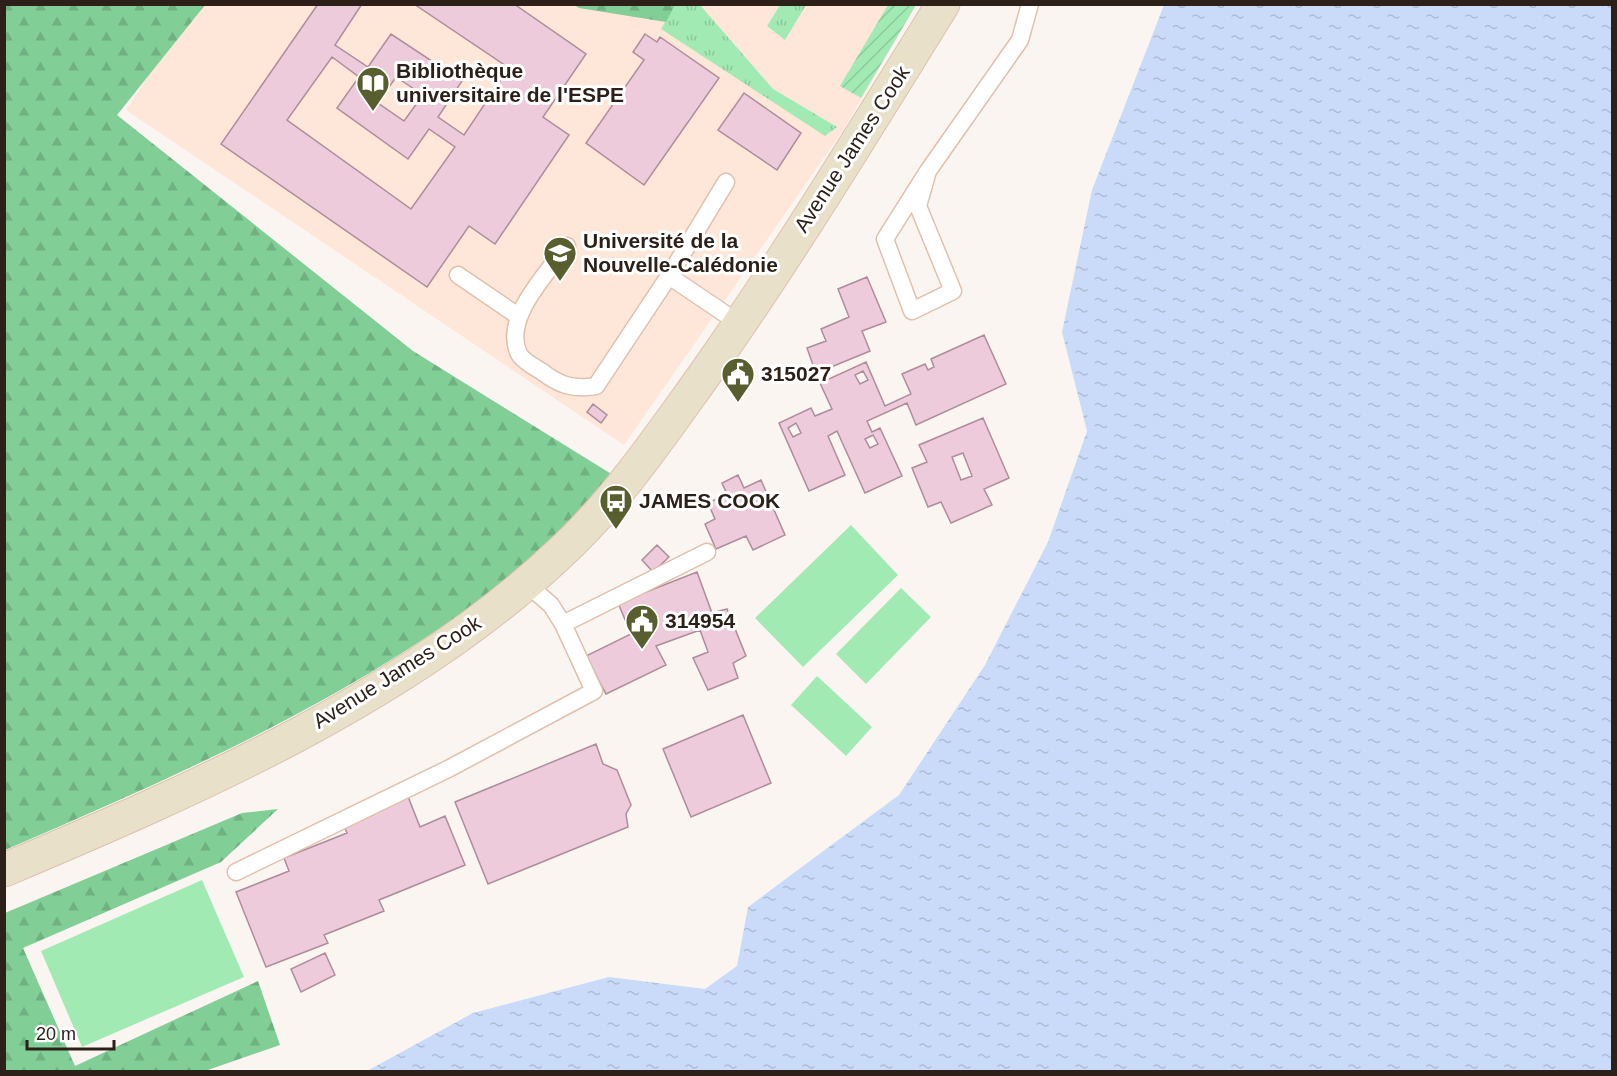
<svg xmlns="http://www.w3.org/2000/svg" width="1617" height="1076" viewBox="0 0 1617 1076" font-family="Helvetica,sans-serif">
<style>
.built{fill:#fee6d8}
.grass{fill:url(#grass-tufts)}
.forest{fill:url(#forest-firs)}
.park{fill:#a2eab4}
.garden{fill:url(#garden-furrows)}
.water{fill:url(#water-ripples)}
.building{fill:#eecbda;stroke:#ad8c9b;stroke-width:1.5;fill-rule:evenodd}
.lines{fill:none;stroke-linecap:round;stroke-linejoin:round}
.service-casing{stroke:#dfc0ad;stroke-width:19}
.secondary-casing{stroke:#dfc0ad;stroke-width:35}
.service{stroke:#fff;stroke-width:16}
.secondary{stroke:#e9e0c9;stroke-width:33}
.labels{text-anchor:middle;stroke-width:6;stroke-linejoin:round;paint-order:stroke}
.poi-label{font-size:21px;font-weight:bold;fill:#2c2019;stroke:#fff;text-anchor:start}
.street-label{font-size:21px;fill:#2c2019;stroke:#fff}
</style>
<defs>
<pattern id="grass-tufts" width="24" height="20" patternUnits="userSpaceOnUse" patternTransform="scale(1.5)"><rect width="24" height="20" fill="#a2eab4"/><path d="M3 7l-1-3M5 7V3M7 7l1-3M15 17l-1-3M17 17v-4M19 17l1-3" fill="none" stroke="#8cc89a"/></pattern>
<pattern id="forest-firs" width="22" height="20" patternUnits="userSpaceOnUse" patternTransform="scale(1.5)"><rect width="22" height="20" fill="#81ce96"/><path d="M5 1l3.5 6h-7zM16 11l3.5 6h-7z" fill="#70b181"/></pattern>
<pattern id="garden-furrows" width="10" height="10" patternUnits="userSpaceOnUse" patternTransform="scale(1.5)"><rect width="10" height="10" fill="#a2eab4"/><path d="M-1 1l2-2M0 10L10 0M9 11l2-2" fill="none" stroke="#8cc89a"/></pattern>
<pattern id="water-ripples" width="26" height="14" patternUnits="userSpaceOnUse" patternTransform="scale(1.5)"><rect width="26" height="14" fill="#c9dbf8"/><path d="M2 4q2-2 4 0t4 0M15 11q2-2 4 0t4 0" fill="none" stroke="#adbcd4"/></pattern>
</defs>
<rect width="100%" height="100%" fill="#fbf5f1"/>
<!-- built -->
<path class="built" d="M195,5H916L844,129L624,445L126,110Z"/>
<!-- grass -->
<path class="grass" d="M675,5H700L773,89L837,127L825,136L661,29Z
M780,5H806L785,40L767,26Z"/>
<!-- forest -->
<path class="forest" d="M5,5H205L117,115L413,351L613,475C586,503 560,534 531,559C377,689 188,771 5,850Z
M574,5H675L666,22L579,8Z
M278,809L221,862L23,948L75,1066L258,981L280,1045L205,1071H5V913L242,813Z"/>
<!-- park -->
<path class="park" d="M851,525L898,575L803,667L755,618Z
M901,588L931,617L866,684L836,654Z
M817,676L872,727L846,756L791,705Z
M202,880L244,977L82,1047L41,951Z"/>
<!-- garden -->
<path class="garden" d="M888,5H916L861,98L840,86Z"/>
<!-- water -->
<path class="water" d="M1164,5H1612V1071H367L473,1013L609,977L705,989L737,966L748,907L899,795L985,665L1048,542L1087,431L1062,332L1092,190Z"/>
<!-- building -->
<path class="building" d="M318,4H362L335,45L368,67L391,34L462,81L438,117L464,135L509,68L414,4H514L586,54L543,117L569,135L495,244L469,226L427,287L221,144ZM332,57L359,77L337,108L408,159L429,129L455,147L411,209L287,120ZM396,77L423,95L404,121L378,103Z
M645,34L657,42L660,37L719,78L644,185L586,143L644,60L633,52Z
M744,93L801,133L777,170L718,130Z
M867,277L886,322L862,331L870,351L807,377L804,369L813,365L807,348L826,341L821,329L849,317L838,289Z
M984,335L1006,384L916,425L907,403L867,421L872,432L880,428L902,476L865,493L837,431L828,436L845,475L809,491L779,423L811,408L815,416L832,409L820,383L866,362L885,406L911,394L902,374L925,364L928,370L934,367L931,359ZM863,371L868,380L860,384L855,375ZM796,423L801,433L793,437L788,428ZM873,435L878,444L870,448L865,439Z
M593,404L607,415L601,423L587,412Z
M983,418L1009,478L984,489L992,505L951,523L941,502L928,507L912,468L927,462L919,445ZM963,453L972,476L961,480L952,457Z
M738,475L744,488L761,480L785,535L753,550L746,536L716,549L705,524L715,519L708,503L727,494L722,483Z
M657,545L669,557L653,572L642,560Z
M697,572L712,613L727,609L746,656L733,663L738,678L708,690L693,658L708,652L700,630L656,646L666,665L606,694L586,656L631,634L618,603Z
M743,715L771,783L691,817L663,749Z
M596,744L603,764L617,770L631,805L626,814L628,827L488,884L455,802Z
M407,794L420,827L445,816L465,865L379,900L384,911L324,935L328,943L266,967L236,892L289,871L284,858L347,833L342,820Z
M325,953L335,975L301,992L291,969Z"/>
<g class="lines">
<defs>
<path id="service" d="M928,171L918,206L953,291L912,311L885,239L928,171L1020,40L1030,4
M567,246C547,274 502,318 519,354C523,361 534,367 541,371C559,385 573,390 596,386L669,276L726,182
M458,275L518,316
M669,276L740,324
M527,584L551,605L563,624L707,552
M236,872L450,768L594,691L563,624"/>
<path id="secondary" d="M4,870C195,789 406,698 558,555C613,505 657,441 700,381C786,260 864,131 943,4"/>
</defs>
<!-- service casing -->
<use href="#service" class="service-casing"/>
<!-- secondary casing -->
<use href="#secondary" class="secondary-casing"/>
<!-- service -->
<use href="#service" class="service"/>
<!-- secondary -->
<use href="#secondary" class="secondary"/>
</g>
<!-- icons -->
<defs>
<symbol id="library-pin" viewBox="-11 -11 22 30"><path d="M0 17L-7.5 6A9.5 9.5 0 1 1 7.5 6Z" fill="#585e2d" stroke="#fff"/><path d="M-6-4Q-3-5.5-.7-3.5V5Q-3 3-6 4ZM6-4Q3-5.5 .7-3.5V5Q3 3 6 4Z" fill="#fff"/></symbol>
<symbol id="university-pin" viewBox="-11 -11 22 30"><path d="M0 17L-7.5 6A9.5 9.5 0 1 1 7.5 6Z" fill="#585e2d" stroke="#fff"/><path d="M0-5L7-2L0 1L-7-2ZM-4 1L0 2.5L4 1V4Q0 6-4 4Z" fill="#fff"/></symbol>
<symbol id="civic-pin" viewBox="-11 -11 22 30"><path d="M0 17L-7.5 6A9.5 9.5 0 1 1 7.5 6Z" fill="#585e2d" stroke="#fff"/><path d="M-.6-6.5H3V-4.5H.6V-3L4-1V1h2V6H-6V1h2V-1L-.6-3ZM-1.2 2.5V6h2.4V2.5Z" fill="#fff"/></symbol>
<symbol id="bus-pin" viewBox="-11 -11 22 30"><path d="M0 17L-7.5 6A9.5 9.5 0 1 1 7.5 6Z" fill="#585e2d" stroke="#fff"/><path d="M-5-6H5V4H4V6H2V4H-2V6H-4V4H-5ZM-3.5-4V0h7V-4ZM-3.5 1.2v1.5H-2V1.2ZM2 1.2v1.5H3.5V1.2Z" fill="#fff"/></symbol>
</defs>
<g fill-rule="evenodd">
<use href="#library-pin" x="354" y="64" width="38" height="52"/>
<use href="#university-pin" x="541" y="234" width="38" height="52"/>
<use href="#civic-pin" x="719" y="355" width="38" height="52"/>
<use href="#bus-pin" x="597" y="482" width="38" height="52"/>
<use href="#civic-pin" x="623" y="602" width="38" height="52"/>
</g>
<g class="labels">
<!-- poi labels -->
<g class="poi-label">
<text x="396" y="78">Bibliothèque<tspan x="396" dy="24">universitaire de l'ESPE</tspan></text>
<text x="583" y="248">Université de la<tspan x="583" dy="24">Nouvelle-Calédonie</tspan></text>
<text x="761" y="381">315027</text>
<text x="639" y="508">JAMES COOK</text>
<text x="665" y="628">314954</text>
</g>
<!-- street labels -->
<g class="street-label">
<text transform="translate(852 149) rotate(-57)" y="7">Avenue James Cook</text>
<text transform="translate(397 672) rotate(-32)" y="7">Avenue James Cook</text>
</g>
</g>
<!-- border -->
<rect width="1617" height="1076" fill="none" stroke="#2c2019" stroke-width="12"/>
<!-- scale -->
<path d="M27 1040v9h87v-9" fill="none" stroke="#2c2019" stroke-width="3"/>
<text x="36" y="1040" font-size="18" fill="#2c2019" stroke="#ffffff" stroke-width="4.5" paint-order="stroke">20 m</text>
</svg>
